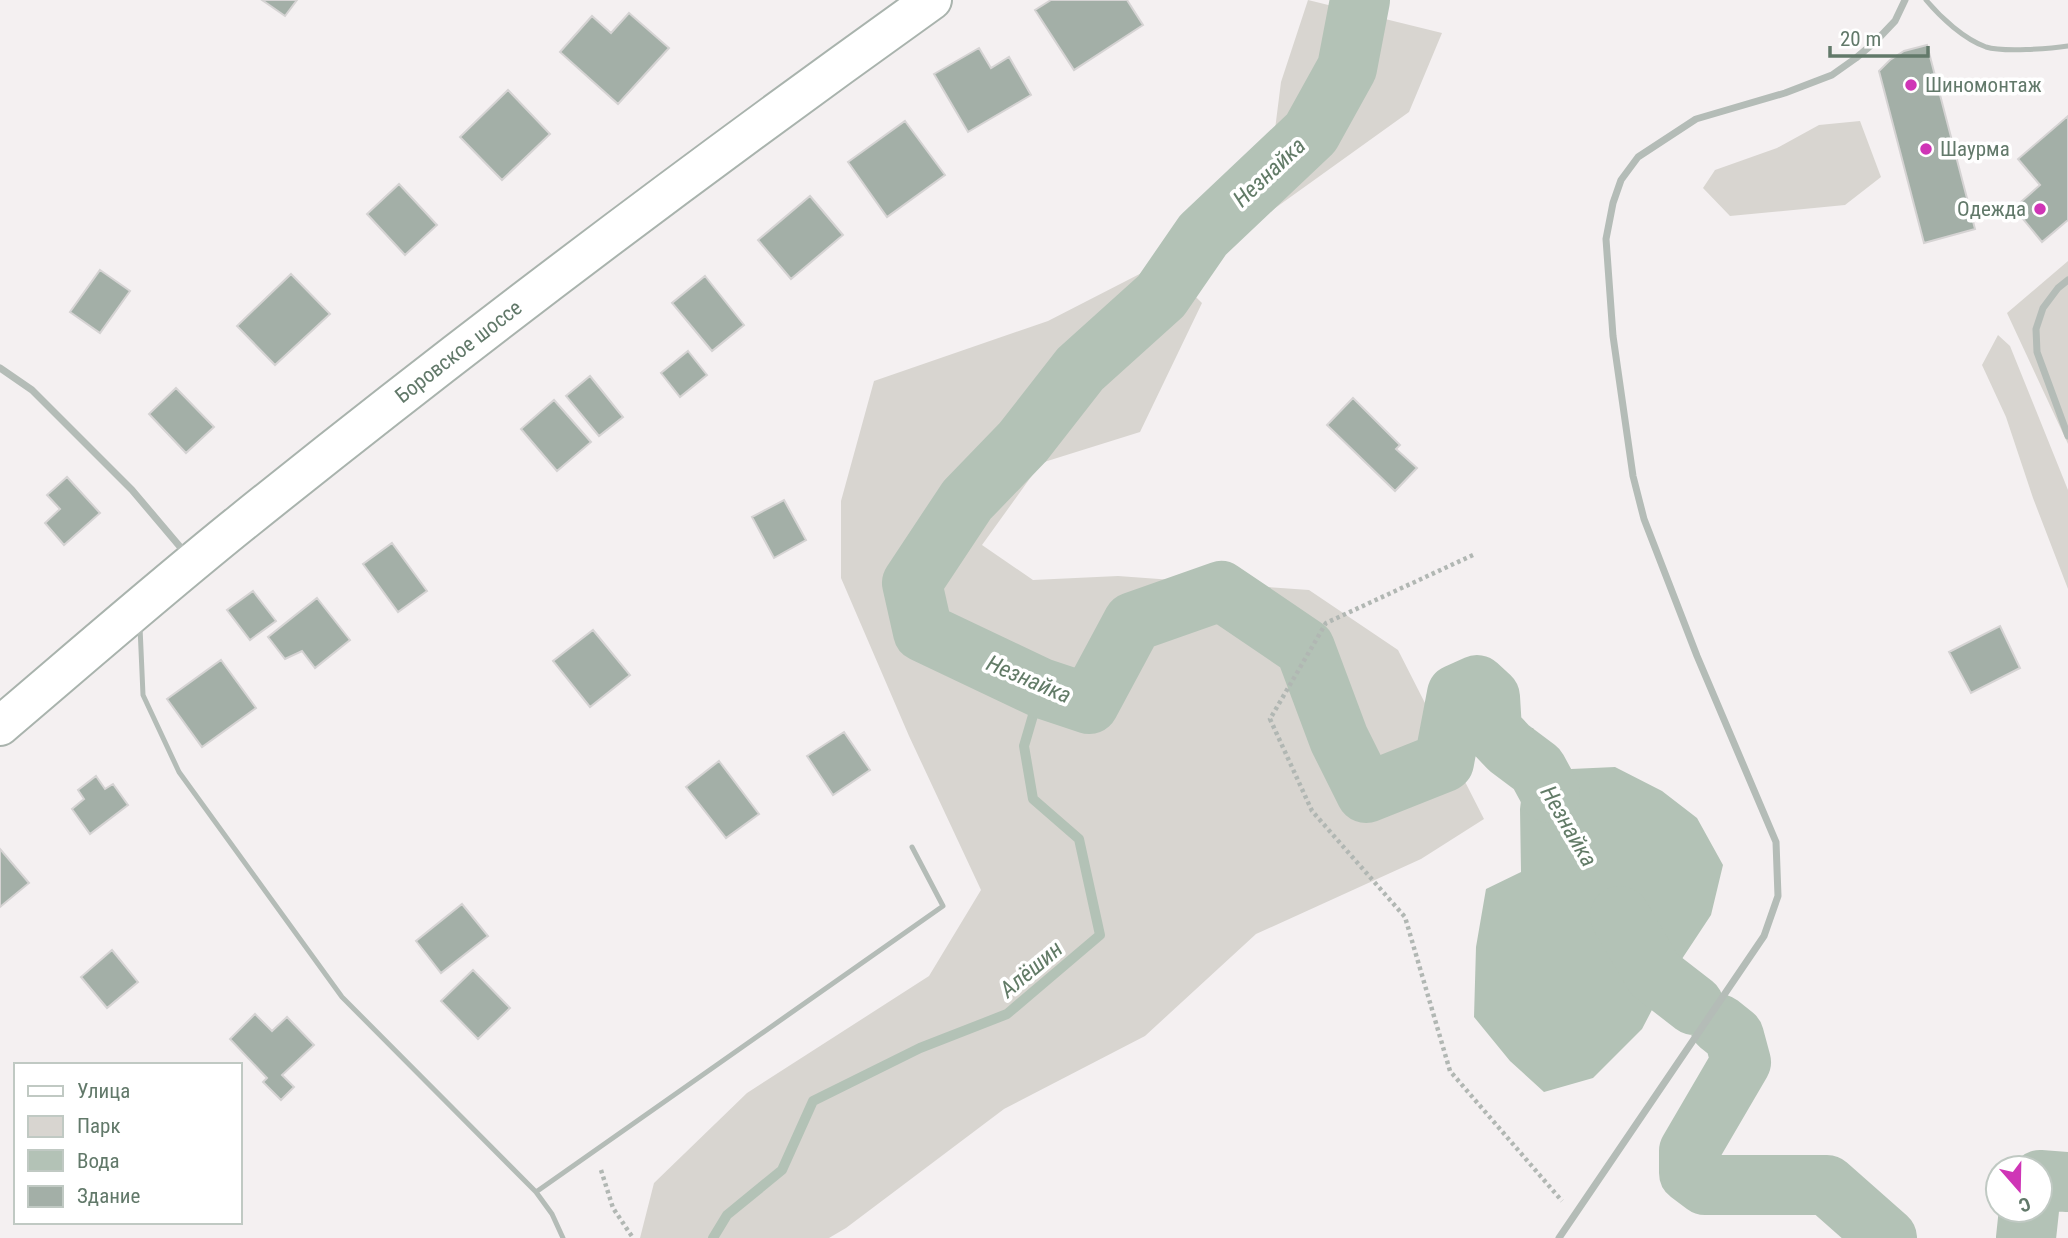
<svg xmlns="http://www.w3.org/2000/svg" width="2068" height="1238" viewBox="0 0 2068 1238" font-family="'Roboto Condensed',sans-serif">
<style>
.green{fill:#d8d5d0}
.water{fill:#b3c2b6}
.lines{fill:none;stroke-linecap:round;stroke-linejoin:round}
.stream{stroke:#b3c2b6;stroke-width:10}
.river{stroke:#b3c2b6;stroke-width:60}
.building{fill:#a3afa7;stroke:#d5d3d3;stroke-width:2}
.secondary-casing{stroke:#a9b3ad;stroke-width:42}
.path{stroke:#b1b7b3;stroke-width:4.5;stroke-dasharray:3.5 3.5;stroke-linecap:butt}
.service{stroke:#b4bcb7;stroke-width:5}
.minor{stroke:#b4bcb7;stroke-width:7}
.secondary{stroke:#fff;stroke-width:38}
.poi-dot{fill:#cf35b6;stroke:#fff;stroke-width:2.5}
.labels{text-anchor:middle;stroke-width:7;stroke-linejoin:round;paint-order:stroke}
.poi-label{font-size:21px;fill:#62796a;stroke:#fff;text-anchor:start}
.street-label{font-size:21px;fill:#62796a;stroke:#fff}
.water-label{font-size:23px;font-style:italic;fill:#627b67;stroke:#fff}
</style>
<rect width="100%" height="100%" fill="#f4f0f1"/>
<!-- green -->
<path class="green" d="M1308,0L1442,33L1409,112L1264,216L1281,82Z
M1860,121L1881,177L1845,205L1730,216L1703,188L1715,170L1777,148L1819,125Z
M2068,261V444L2007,313Z
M1161,263L1202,303L1140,432L1041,463L982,545L1033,580L1118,576L1309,590L1398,650L1484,819L1421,859L1256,934L1145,1036L1004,1109L846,1228L829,1238H640L654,1183L747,1093L929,976L981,890L909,736L841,578V501L874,381L1048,321Z
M1998,335L2010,346L2068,490V589L2033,498L2006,417L1982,365Z"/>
<!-- water -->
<path class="water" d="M1533,728L1551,761L1571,769L1615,767L1662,791L1697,818L1723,865L1711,915L1666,983L1642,1029L1593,1078L1544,1092L1510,1061L1474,1017L1476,947L1486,889L1521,872L1520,809L1523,784L1509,748L1492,730Z"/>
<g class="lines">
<!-- stream -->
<path class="stream" d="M713,1238L727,1215L782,1170L813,1101L920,1048L1007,1014L1100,935L1079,839L1033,799L1024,746L1041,688"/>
<!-- river -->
<path class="river" d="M1360,0L1347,68L1311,133L1203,235L1161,296L1080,369L1023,442L967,500L912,583L923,632L1041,688L1089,704L1133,622L1221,591L1305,648L1339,739L1366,793L1444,762L1457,694L1477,685L1490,697L1492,730L1509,748L1537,769L1550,793
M1620,916L1654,974L1694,1005
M1719,1024L1734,1036L1741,1062L1689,1151V1173L1705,1185H1827L1887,1238
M2040,1180L2068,1182
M2026,1238L2029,1210"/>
</g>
<!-- building -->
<path class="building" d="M262,0H297L285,16Z
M1051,0H1127L1143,25L1074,70L1035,10Z
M629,13L669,48L618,104L560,52L592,16L611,33Z
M1927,45L1975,229L1924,243L1879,71L1890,60L1904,51Z
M979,48L991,68L1009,57L1031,95L968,132L934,74Z
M508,90L550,134L502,180L460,137Z
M2068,116V220L2042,242L2014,208L2040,185L2018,159Z
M905,121L945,175L887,217L848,162Z
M399,184L437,225L405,255L367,214Z
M810,196L843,235L791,279L758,240Z
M100,270L130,291L100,333L70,312Z
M291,274L330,314L275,365L237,326Z
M705,276L744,325L712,351L672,303Z
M688,351L707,375L680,397L661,373Z
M590,376L623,417L599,436L566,396Z
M176,388L214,427L186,453L149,414Z
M1353,398L1400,445L1396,449L1417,468L1395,491L1327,425Z
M554,400L591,442L557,471L521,429Z
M67,477L100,513L64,545L45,523L60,509L47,495Z
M784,500L806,540L774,558L752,517Z
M392,543L427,591L398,612L363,564Z
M253,591L276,621L250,640L227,610Z
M317,598L350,640L315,668L302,651L285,659L268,637Z
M2000,626L2020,668L1971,693L1949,652Z
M593,630L630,675L590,707L553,661Z
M221,660L256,708L202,747L167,699Z
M844,732L870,770L833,795L807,756Z
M719,761L759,814L726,838L686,787Z
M96,776L105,789L113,784L128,805L90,834L72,809L84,799L78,790Z
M0,849L29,883L0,907Z
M462,904L488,936L441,973L416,941Z
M112,950L138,982L107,1008L81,977Z
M473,970L510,1008L478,1039L441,1001Z
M255,1014L272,1031L287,1017L314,1045L282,1075L294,1087L281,1100L263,1082L267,1078L230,1039Z"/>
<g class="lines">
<defs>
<g id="secondary">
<path id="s1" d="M0,726C80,658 159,589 241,523C466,342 697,168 932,0"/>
</g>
</defs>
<!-- secondary casing -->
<use href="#secondary" class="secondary-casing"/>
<!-- path -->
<path class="path" d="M1473,555L1326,623L1270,719L1312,811L1405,917L1450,1071L1562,1201
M601,1170L613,1208L633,1238"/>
<!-- service -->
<path class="service" d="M1926,0C1941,18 1964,39 1986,47C2002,52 2050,49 2068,46
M140,627L143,695L179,772L342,997L536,1192L943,906L912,847
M536,1192L552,1214L563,1238"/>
<!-- minor -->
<path class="minor" d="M2068,280L2058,288L2043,308L2036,329L2037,352L2068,436
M0,368L32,390L132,490L187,555
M1559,1238L1764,936L1778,896L1776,842L1697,656L1644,519L1633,476L1613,336L1606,239L1613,203L1621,180L1638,157L1696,119L1785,93L1832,75L1856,58L1876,41L1895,21L1905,0"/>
<!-- secondary -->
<use href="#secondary" class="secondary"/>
</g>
<!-- markers -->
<g class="poi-dot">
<circle cx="1911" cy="85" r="7"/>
<circle cx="1926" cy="149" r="7"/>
<circle cx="2040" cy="209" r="7"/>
</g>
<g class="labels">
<!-- poi labels -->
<g class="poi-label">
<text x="1925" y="92">Шиномонтаж</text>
<text x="1940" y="156">Шаурма</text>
<text x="2026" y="216" text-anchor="end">Одежда</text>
</g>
<!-- street labels -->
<g class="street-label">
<text dy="7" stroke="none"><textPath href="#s1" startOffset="592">Боровское шоссе</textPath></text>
</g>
<!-- water labels -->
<g class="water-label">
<text transform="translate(1269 172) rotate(-43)" y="8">Незнайка</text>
<text transform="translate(1029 679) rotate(23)" y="8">Незнайка</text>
<text transform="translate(1569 826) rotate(60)" y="8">Незнайка</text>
<text transform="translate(1031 969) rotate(-40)" y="8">Алёшин</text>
</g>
</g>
<!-- legend -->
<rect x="14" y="1063" width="228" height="161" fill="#ffffff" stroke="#c0c9c3" stroke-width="2"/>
<rect x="28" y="1086" width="35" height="10" fill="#ffffff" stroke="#c0c9c3" stroke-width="2"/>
<text x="77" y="1098" font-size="21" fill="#62796a">Улица</text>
<rect x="28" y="1116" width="35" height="21" fill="#d8d5d0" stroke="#c0c9c3" stroke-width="2"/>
<text x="77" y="1133" font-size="21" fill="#62796a">Парк</text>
<rect x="28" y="1150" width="35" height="21" fill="#b3c2b6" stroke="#c0c9c3" stroke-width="2"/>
<text x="77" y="1168" font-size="21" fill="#62796a">Вода</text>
<rect x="28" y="1186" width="35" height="21" fill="#a3afa7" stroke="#c0c9c3" stroke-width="2"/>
<text x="77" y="1203" font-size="21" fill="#62796a">Здание</text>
<!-- north arrow -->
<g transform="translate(2019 1189) rotate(160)"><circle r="33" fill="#ffffff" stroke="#c0c9c3" stroke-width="2"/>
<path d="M0-5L12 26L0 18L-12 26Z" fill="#cf35b6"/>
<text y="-10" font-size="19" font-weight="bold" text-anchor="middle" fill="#62796a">С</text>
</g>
<!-- scale -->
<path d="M1830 46v10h98v-10" fill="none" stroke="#62796a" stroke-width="3.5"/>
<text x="1840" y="46" font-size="21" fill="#62796a" stroke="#ffffff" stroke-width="5" paint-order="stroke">20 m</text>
</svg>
